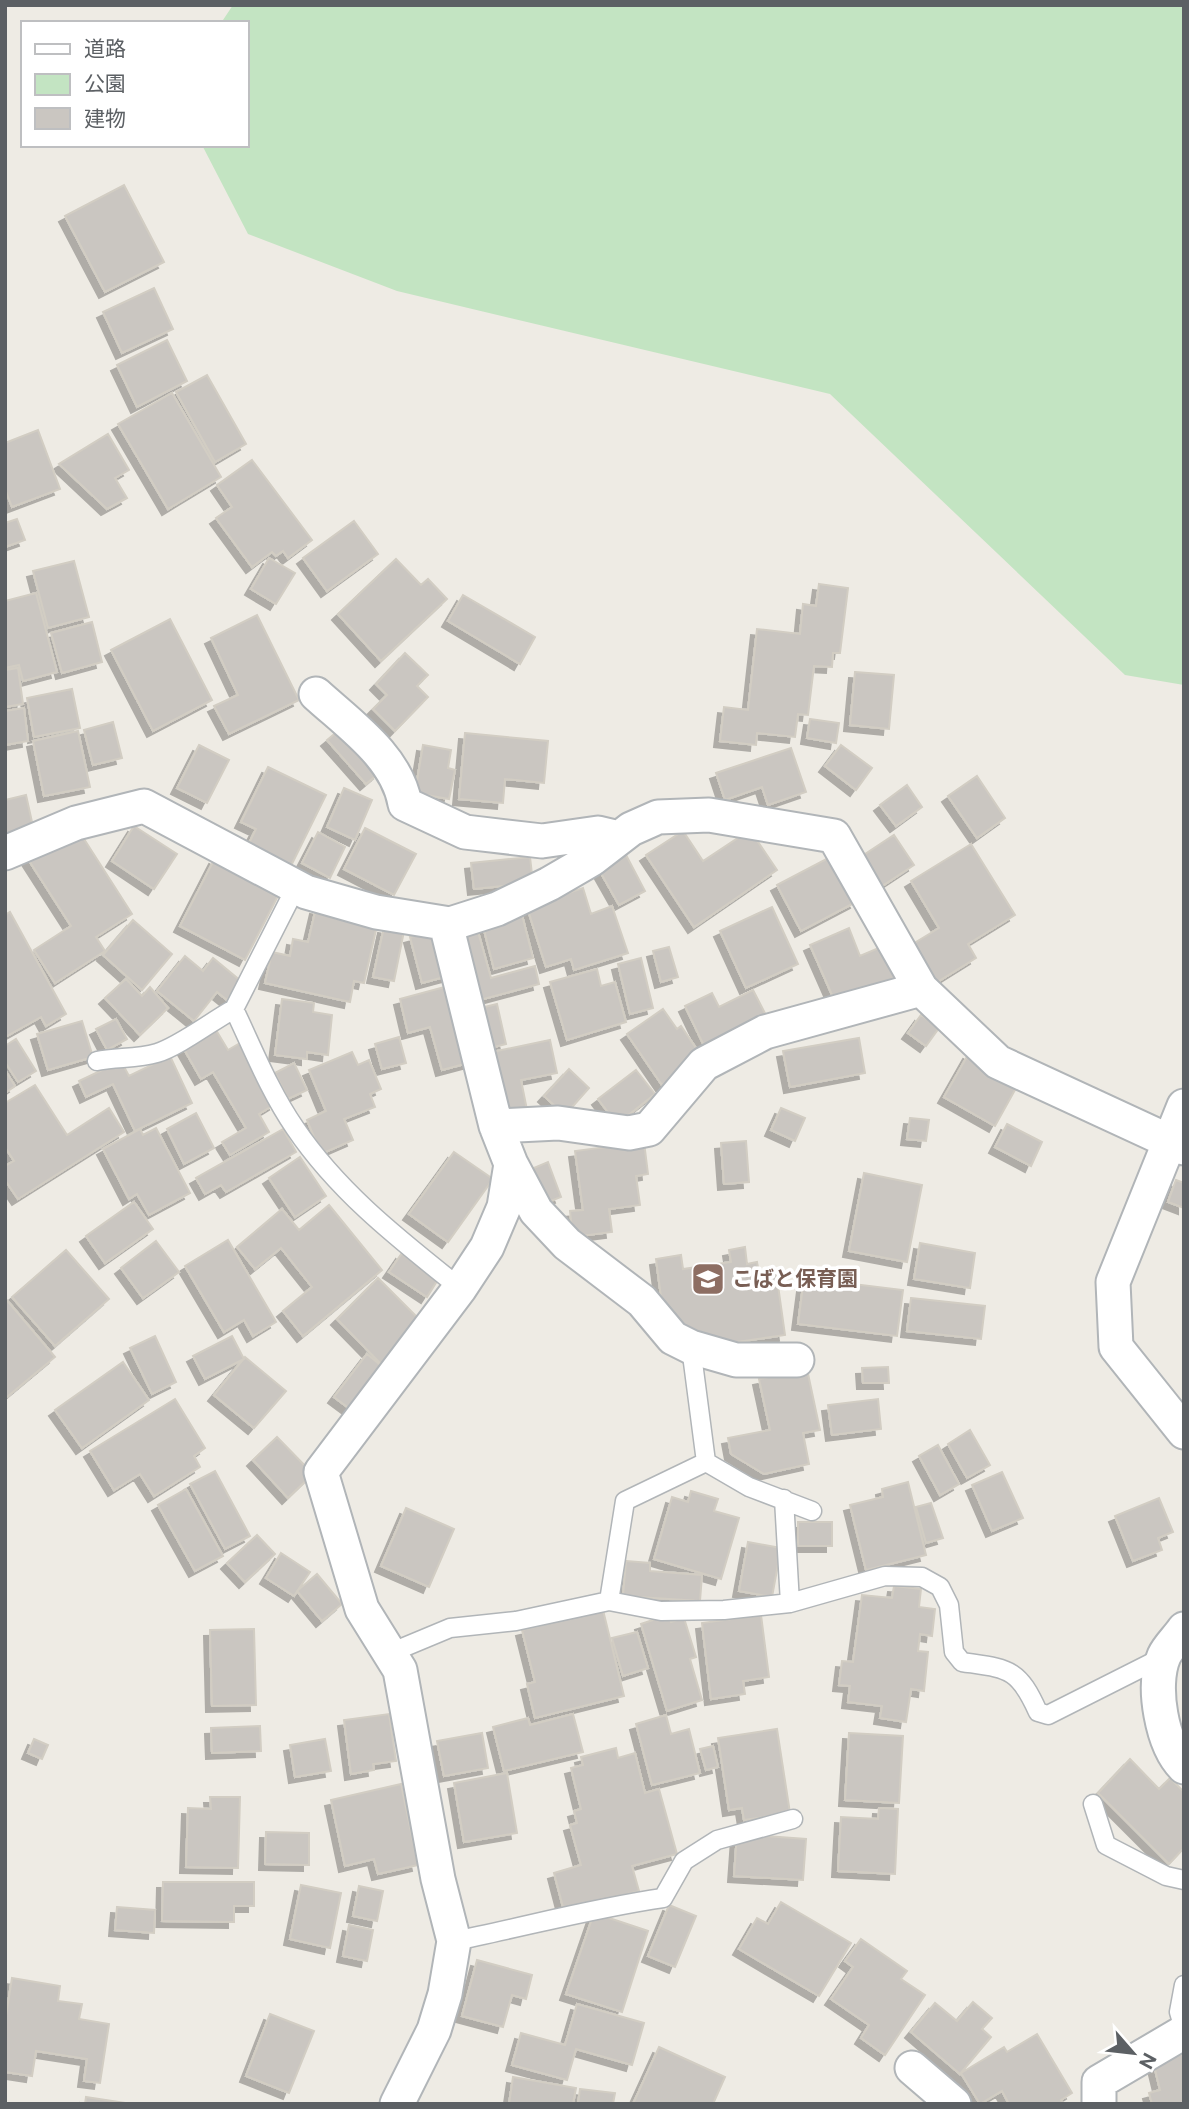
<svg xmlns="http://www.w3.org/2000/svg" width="1189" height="2109" viewBox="0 0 1189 2109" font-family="'Public Sans','Noto Sans JP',sans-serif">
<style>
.green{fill:#c3e4c2}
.building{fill:#cac6c1;stroke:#d2cdc3;stroke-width:2;filter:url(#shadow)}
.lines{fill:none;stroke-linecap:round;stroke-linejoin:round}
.service-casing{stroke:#b1b5b8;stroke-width:21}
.minor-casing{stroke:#b1b5b8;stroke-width:37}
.service{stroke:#fff;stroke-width:18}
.minor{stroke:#fff;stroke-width:33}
.labels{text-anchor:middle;stroke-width:7;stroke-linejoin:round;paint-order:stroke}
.education-label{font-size:21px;font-weight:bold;fill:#785e54;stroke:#fff;text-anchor:start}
</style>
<defs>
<filter id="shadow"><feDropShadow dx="-6" dy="6" stdDeviation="0" flood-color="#0004"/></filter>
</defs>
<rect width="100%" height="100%" fill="#eeebe4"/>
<!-- green -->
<path class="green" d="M233,5H1184V685L1125,675L830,394L397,291L248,234L202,145H247V23H221Z"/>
<!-- building -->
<path class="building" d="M124,185L164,262L105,292L65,216Z
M154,288L173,329L122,353L103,312Z
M167,340L187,381L137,407L117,365Z
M207,375L246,444L215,462L176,392Z
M172,393L221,477L168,509L118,424Z
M38,430L60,489L12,507L5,489V443Z
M108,434L129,470L115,478L127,498L107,509L59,464Z
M252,460L312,540L288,558L283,551L276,556L272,552L252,567L216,518L232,507L217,485Z
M17,519L25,540L5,547V523Z
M354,521L378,554L327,591L303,558Z
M269,558L295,573L276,604L251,589Z
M396,559L421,585L428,579L447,599L381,661L338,614Z
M74,561L89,617L48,628L33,571Z
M819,584L848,588L840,653H833L832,667L814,666L808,715L798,714L795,737L757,733L756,745L720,741L724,707L748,710L757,629L800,634L803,604L816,606Z
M36,593L57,672L23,681L19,665L5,668V601Z
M463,595L535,637L520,664L448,621Z
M257,615L299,700L229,734L214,706L238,695L211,638Z
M170,619L212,700L153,731L111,650Z
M92,622L102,662L62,673L51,633Z
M405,653L428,675L417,686L428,697L395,731L373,709L387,695L376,684Z
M18,668L23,704L5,707V670Z
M855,672L894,675L889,729L850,725Z
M72,689L80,728L34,737L27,698Z
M24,708L28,741L5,745V711Z
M810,719L839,723L836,743L807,738Z
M113,722L122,758L93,765L84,730Z
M339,730L379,773L366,784L327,740Z
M78,731L90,787L44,796L33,741Z
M465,733L548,741L544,783L505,779L503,803L459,799Z
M199,745L229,760L207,803L177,788Z
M423,745L451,750L448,768L455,770L449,799L415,793Z
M841,745L872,768L856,790L825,766Z
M791,748L806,792L768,805L762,787L725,800L716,773Z
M268,767L326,795L290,868L247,847L256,829L241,822Z
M977,776L1005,818L977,838L948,796Z
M907,785L922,807L896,826L880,805Z
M344,788L372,800L355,840L327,827Z
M26,795L34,831L5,837V800Z
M134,826L177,854L154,889L112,861Z
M77,828L132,914L96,937L105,951L55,983L34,950L71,926L28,859Z
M365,828L416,854L394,895L344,869Z
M750,830L777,870L694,927L646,855L683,831L703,861Z
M318,832L345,847L330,878L302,863Z
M894,835L914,865L876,890L856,860Z
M971,844L1015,915L968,944L976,958L934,984L911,945L939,928L911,881Z
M625,853L645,891L619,905L598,868Z
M832,856L856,902L801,931L777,885Z
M530,857L533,883L474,889L471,863Z
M215,858L280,892L245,960L180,926Z
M583,888L591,914L612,906L628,953L574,970L571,959L546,967L527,907Z
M772,907L798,964L746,988L720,931Z
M316,908L378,921L364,983L354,981L350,1002L265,983L272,952L290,956L293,939L308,942Z
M10,912L66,1014L46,1026L41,1017L5,1037V915Z
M522,915L533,958L494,969L483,926Z
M133,920L172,954L142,990L103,955Z
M384,927L404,931L394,981L373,977Z
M477,928L491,978L535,966L539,984L476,1001L458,933Z
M849,928L860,956L888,944L901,977L836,1004L810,945Z
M436,930L448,976L422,983L410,937Z
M669,947L678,977L661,982L653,951Z
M185,956L203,971L213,958L242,982L227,1000L217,992L194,1021L157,991Z
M641,958L653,1008L630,1014L618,964Z
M597,969L601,986L615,982L626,1022L567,1040L550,982Z
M126,979L142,996L150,987L168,1008L140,1035L105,998Z
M452,985L472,1062L442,1070L430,1027L408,1033L400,999Z
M753,990L769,1021L707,1052L685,1006L712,993L719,1007Z
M282,999L314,1003L313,1012L332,1015L328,1055L307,1052V1059L275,1055Z
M497,1004L506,1044L486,1049L476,1009Z
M663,1009L677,1029L681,1026L702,1057L662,1085L627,1034Z
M921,1015L939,1028L926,1046L908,1033Z
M116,1019L127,1039L107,1050L96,1029Z
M82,1021L93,1057L48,1070L37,1034Z
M216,1030L228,1050L240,1043L275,1104L259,1114L269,1132L230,1155L222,1142L246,1128L213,1072L201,1079L184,1049Z
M399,1037L406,1063L382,1069L375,1044Z
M859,1038L865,1073L790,1087L783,1051Z
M16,1039L36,1071L18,1082L5,1062V1046Z
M550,1040L557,1073L521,1080L528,1115L506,1119L492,1052Z
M352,1052L358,1065L369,1060L381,1089L370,1094L375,1107L344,1119L353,1140L321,1154L307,1120L326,1111L309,1070Z
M969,1053L1020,1081L995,1126L944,1097Z
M170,1056L192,1103L135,1131L113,1084L86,1097L79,1081L121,1061L129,1076Z
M294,1063L307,1090L288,1099L275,1073Z
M569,1069L589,1088L565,1115L544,1096Z
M5,1070L15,1086L5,1093Z
M636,1070L655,1094L617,1124L598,1099Z
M35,1085L67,1135L109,1108L124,1132L18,1199L5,1180V1166L14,1161L5,1147V1103Z
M781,1108L805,1118L795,1141L771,1130Z
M196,1113L214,1148L184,1164L167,1129Z
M910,1118L929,1120L926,1141L907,1139Z
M1007,1124L1042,1142L1031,1166L995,1147Z
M156,1128L190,1193L149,1215L137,1194L129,1199L103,1149L140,1129L143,1135Z
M283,1129L296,1152L226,1192L221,1185L205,1194L196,1178Z
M746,1141L749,1182L724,1184L721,1143Z
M644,1142L648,1174L636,1176L640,1205L609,1209L612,1232L573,1237L570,1211L583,1210L575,1151Z
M454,1152L493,1179L448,1242L409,1214Z
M300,1157L326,1196L295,1217L269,1178Z
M548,1162L561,1197L543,1204L529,1170Z
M864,1173L922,1185L907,1262L849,1251Z
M1176,1180L1184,1183V1208L1168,1202Z
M134,1202L153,1229L105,1263L86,1236Z
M329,1205L382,1270L303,1336L283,1311L312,1287L281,1248L255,1269L237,1247L282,1209L299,1230Z
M228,1240L276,1322L253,1336L244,1320L224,1332L185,1266Z
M156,1241L179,1272L143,1298L121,1268Z
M920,1243L975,1253L970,1288L914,1279Z
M745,1247L747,1264L757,1262L759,1273L776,1271L785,1335L703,1347L663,1312L656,1259L681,1255L683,1269L731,1262L729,1250Z
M66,1250L109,1299L55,1346L12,1297Z
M402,1253L439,1278L427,1297L389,1272Z
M378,1278L422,1322L381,1364L337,1319Z
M804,1278L903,1290L897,1336L798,1324Z
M5,1298L55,1357L7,1397L5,1395Z
M911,1298L985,1306L981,1339L907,1331Z
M155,1336L176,1382L152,1394L130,1348Z
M232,1336L244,1359L205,1379L193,1356Z
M367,1354L390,1373L350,1409L334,1397Z
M245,1357L286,1391L254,1428L214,1395Z
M123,1362L149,1400L82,1448L55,1410Z
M888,1367L889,1383H863L862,1368Z
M807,1369L820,1430L803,1433L809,1464L764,1474L731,1454L728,1438L770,1430L759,1379Z
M175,1399L205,1448L194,1456L200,1467L154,1496L140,1474L114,1490L90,1451Z
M878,1399L881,1429L832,1435L828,1405Z
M970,1430L990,1465L967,1478L948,1444Z
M277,1437L313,1474L288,1498L253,1460Z
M938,1445L959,1484L940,1495L919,1456Z
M215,1471L250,1536L225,1549L190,1484Z
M1002,1472L1023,1518L992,1531L972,1485Z
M908,1482L926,1555L866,1570L850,1505L883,1497L882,1489Z
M186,1489L223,1556L195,1571L158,1505Z
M691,1491L718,1499L714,1511L739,1518L721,1579L654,1559L672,1497L688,1502Z
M1159,1498L1173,1532L1158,1538L1162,1550L1133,1561L1115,1516Z
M931,1503L943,1538L926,1543L916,1507Z
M406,1508L454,1529L429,1587L381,1566Z
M798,1522H832V1546H798Z
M257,1535L275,1554L245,1582L227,1563Z
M748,1542L781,1548L772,1597L739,1591Z
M281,1553L310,1572L294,1596L266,1578Z
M626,1561L650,1563V1571L702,1575L700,1601L623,1596Z
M317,1574L342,1604L322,1621L297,1591Z
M894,1586L921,1589L919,1607L935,1609L932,1636L920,1634L918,1651L928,1652L924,1691L911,1689L906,1722L880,1718L882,1706L848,1702L850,1686L839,1685L842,1661L853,1662L862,1595L892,1598Z
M603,1610L624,1696L535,1718L527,1684L535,1682L522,1630Z
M668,1615L671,1622L684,1618L696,1657L690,1659L702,1700L667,1711L641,1624Z
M761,1615L769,1677L743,1681L745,1694L711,1699L702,1623Z
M254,1629L256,1705L212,1706L210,1630Z
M637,1632L648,1668L623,1676L612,1638Z
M389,1714L396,1761L373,1764L374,1770L351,1774L344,1720Z
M573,1714L583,1752L504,1771L493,1727L528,1718L530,1725Z
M666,1715L671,1734L689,1729L700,1773L652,1785L636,1724Z
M260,1726L261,1751L212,1753L211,1728Z
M777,1729L790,1813L744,1820L742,1808L729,1810L718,1738Z
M482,1733L488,1768L444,1776L437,1741Z
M849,1733L903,1736L899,1803L845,1800Z
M34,1739L48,1745L42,1759L28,1753Z
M325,1739L331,1771L295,1777L290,1745Z
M713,1746L718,1767L706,1770L700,1749Z
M616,1748L618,1758L635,1753L645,1793L659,1789L677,1854L632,1866L639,1891L564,1911L554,1873L581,1865L570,1825L577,1823L574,1811L581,1809L571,1768L583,1765L581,1757Z
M1130,1759L1159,1789L1170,1778L1184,1792V1848L1169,1864L1098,1793Z
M507,1773L517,1833L464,1842L454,1783Z
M401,1784L418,1865L378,1874L374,1859L345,1866L331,1800Z
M210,1797H240L238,1868L186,1867L188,1808L211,1809Z
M879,1808L898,1809L895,1874L838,1871L841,1817L878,1819Z
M266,1832L309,1833V1865L265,1864Z
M737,1834L806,1839L803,1880L734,1876Z
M163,1882H254V1906H234V1922L162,1921Z
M301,1885L341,1893L330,1948L290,1939Z
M359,1886L383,1891L377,1921L353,1916Z
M781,1902L851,1943L819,1996L739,1949L757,1918L768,1924Z
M669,1905L696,1916L675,1967L648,1956Z
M117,1907L155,1910L154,1933L115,1930Z
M594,1913L648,1931L622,2012L566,1994Z
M349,1925L373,1930L367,1961L343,1956Z
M861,1939L907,1971L901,1979L925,1995L885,2055L861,2038L869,2025L831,1999L853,1967L845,1961Z
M477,1960L532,1975L526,1999L512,1995L503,2027L462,2016Z
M12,1978L60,1986L58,2001L82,2004L79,2019L109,2024L100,2083L84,2081L87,2059L36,2051L32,2076L5,2072V2022Z
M973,2002L992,2018L982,2029L991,2037L960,2074L911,2032L935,2003L957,2021Z
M577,2004L644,2023L632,2065L576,2049L567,2080L512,2065L521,2033L565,2045Z
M270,2014L314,2031L289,2093L246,2076Z
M1037,2034L1072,2093L1061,2100L1063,2104H1009L1002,2091L980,2104L961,2073L1004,2047L1007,2052Z
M659,2047L725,2077L713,2104H633Z
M1184,2054V2104H1152L1149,2093L1160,2090L1153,2061Z
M513,2077L576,2088L573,2104H509Z
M580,2089L615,2093L613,2104H578Z
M86,2097L132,2104H85Z"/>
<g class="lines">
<defs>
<path id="service" d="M296,887L234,1009C253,1049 270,1092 295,1128C339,1193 400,1240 460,1288
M97,1061C117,1057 137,1059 157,1053C178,1047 212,1021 234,1009
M691,1347L706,1462L749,1487L812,1511
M784,1499L790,1603
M609,1601L625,1501L706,1462
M390,1653L450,1628L516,1621L609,1601L661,1611L724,1610L790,1603L885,1576L922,1577L940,1587L949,1605L954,1652L962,1662C1008,1669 1018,1667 1038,1712L1048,1715L1163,1657
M1093,1804L1106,1845L1166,1876L1184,1880
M454,1941C524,1927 593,1908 663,1898L684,1861L717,1840L793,1819
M1184,1985L1179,2012L1184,2029"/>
<path id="minor" d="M316,694C350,725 397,757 405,804L465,832L542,841L598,833L619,838
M5,853L76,823L144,806L306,892L376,912L450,924L497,909L549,884L592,859L631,829L658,817L709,815L834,836L921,989L998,1062L1184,1148
M446,924L496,1126
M1184,1106L1113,1282L1116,1347L1184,1432
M511,1164L536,1211L567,1244L642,1301L673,1338L691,1347L736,1360H797
M1184,1629C1178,1638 1168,1647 1164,1656C1151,1686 1162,1745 1184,1767
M912,2068L954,2104
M397,2104L434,2030L445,1994L454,1941L438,1879L400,1670L362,1609L321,1472L460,1288L487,1247L504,1207L511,1164L496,1126L558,1123L629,1133L649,1129L704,1064L765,1032L921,989
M1099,2104V2082L1184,2032"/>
</defs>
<!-- service casing -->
<use href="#service" class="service-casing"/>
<!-- minor casing -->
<use href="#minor" class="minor-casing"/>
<!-- service -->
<use href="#service" class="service"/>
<!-- minor -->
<use href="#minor" class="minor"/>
</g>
<!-- icons -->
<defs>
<symbol id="school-square" viewBox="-11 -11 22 22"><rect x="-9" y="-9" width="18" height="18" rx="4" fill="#8d6e63" stroke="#fff"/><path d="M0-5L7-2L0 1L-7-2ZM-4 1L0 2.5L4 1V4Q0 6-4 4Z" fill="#fff"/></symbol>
</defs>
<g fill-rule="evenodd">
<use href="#school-square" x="689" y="1260" width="38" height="38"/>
</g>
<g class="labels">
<!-- education labels -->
<g class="education-label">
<text x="732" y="1286">こばと保育園</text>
</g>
</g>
<!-- border -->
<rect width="1189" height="2109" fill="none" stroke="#5c6064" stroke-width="14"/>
<!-- legend -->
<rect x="21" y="21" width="228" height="126" fill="#ffffff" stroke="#bebfc1" stroke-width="2"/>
<rect x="35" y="44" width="35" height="10" fill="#ffffff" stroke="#bebfc1" stroke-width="2"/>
<text x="84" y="56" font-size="21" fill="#5c6064">道路</text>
<rect x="35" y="74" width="35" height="21" fill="#c3e4c2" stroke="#bebfc1" stroke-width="2"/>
<text x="84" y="91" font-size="21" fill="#5c6064">公園</text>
<rect x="35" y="108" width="35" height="21" fill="#cac6c1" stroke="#bebfc1" stroke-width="2"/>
<text x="84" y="126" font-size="21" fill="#5c6064">建物</text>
<!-- north arrow -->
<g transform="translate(1133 2053) rotate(118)" stroke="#ffffff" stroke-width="5" paint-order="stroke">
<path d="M0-5L12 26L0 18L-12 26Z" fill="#5c6064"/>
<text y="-10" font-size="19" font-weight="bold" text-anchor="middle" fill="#5c6064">N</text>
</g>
</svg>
